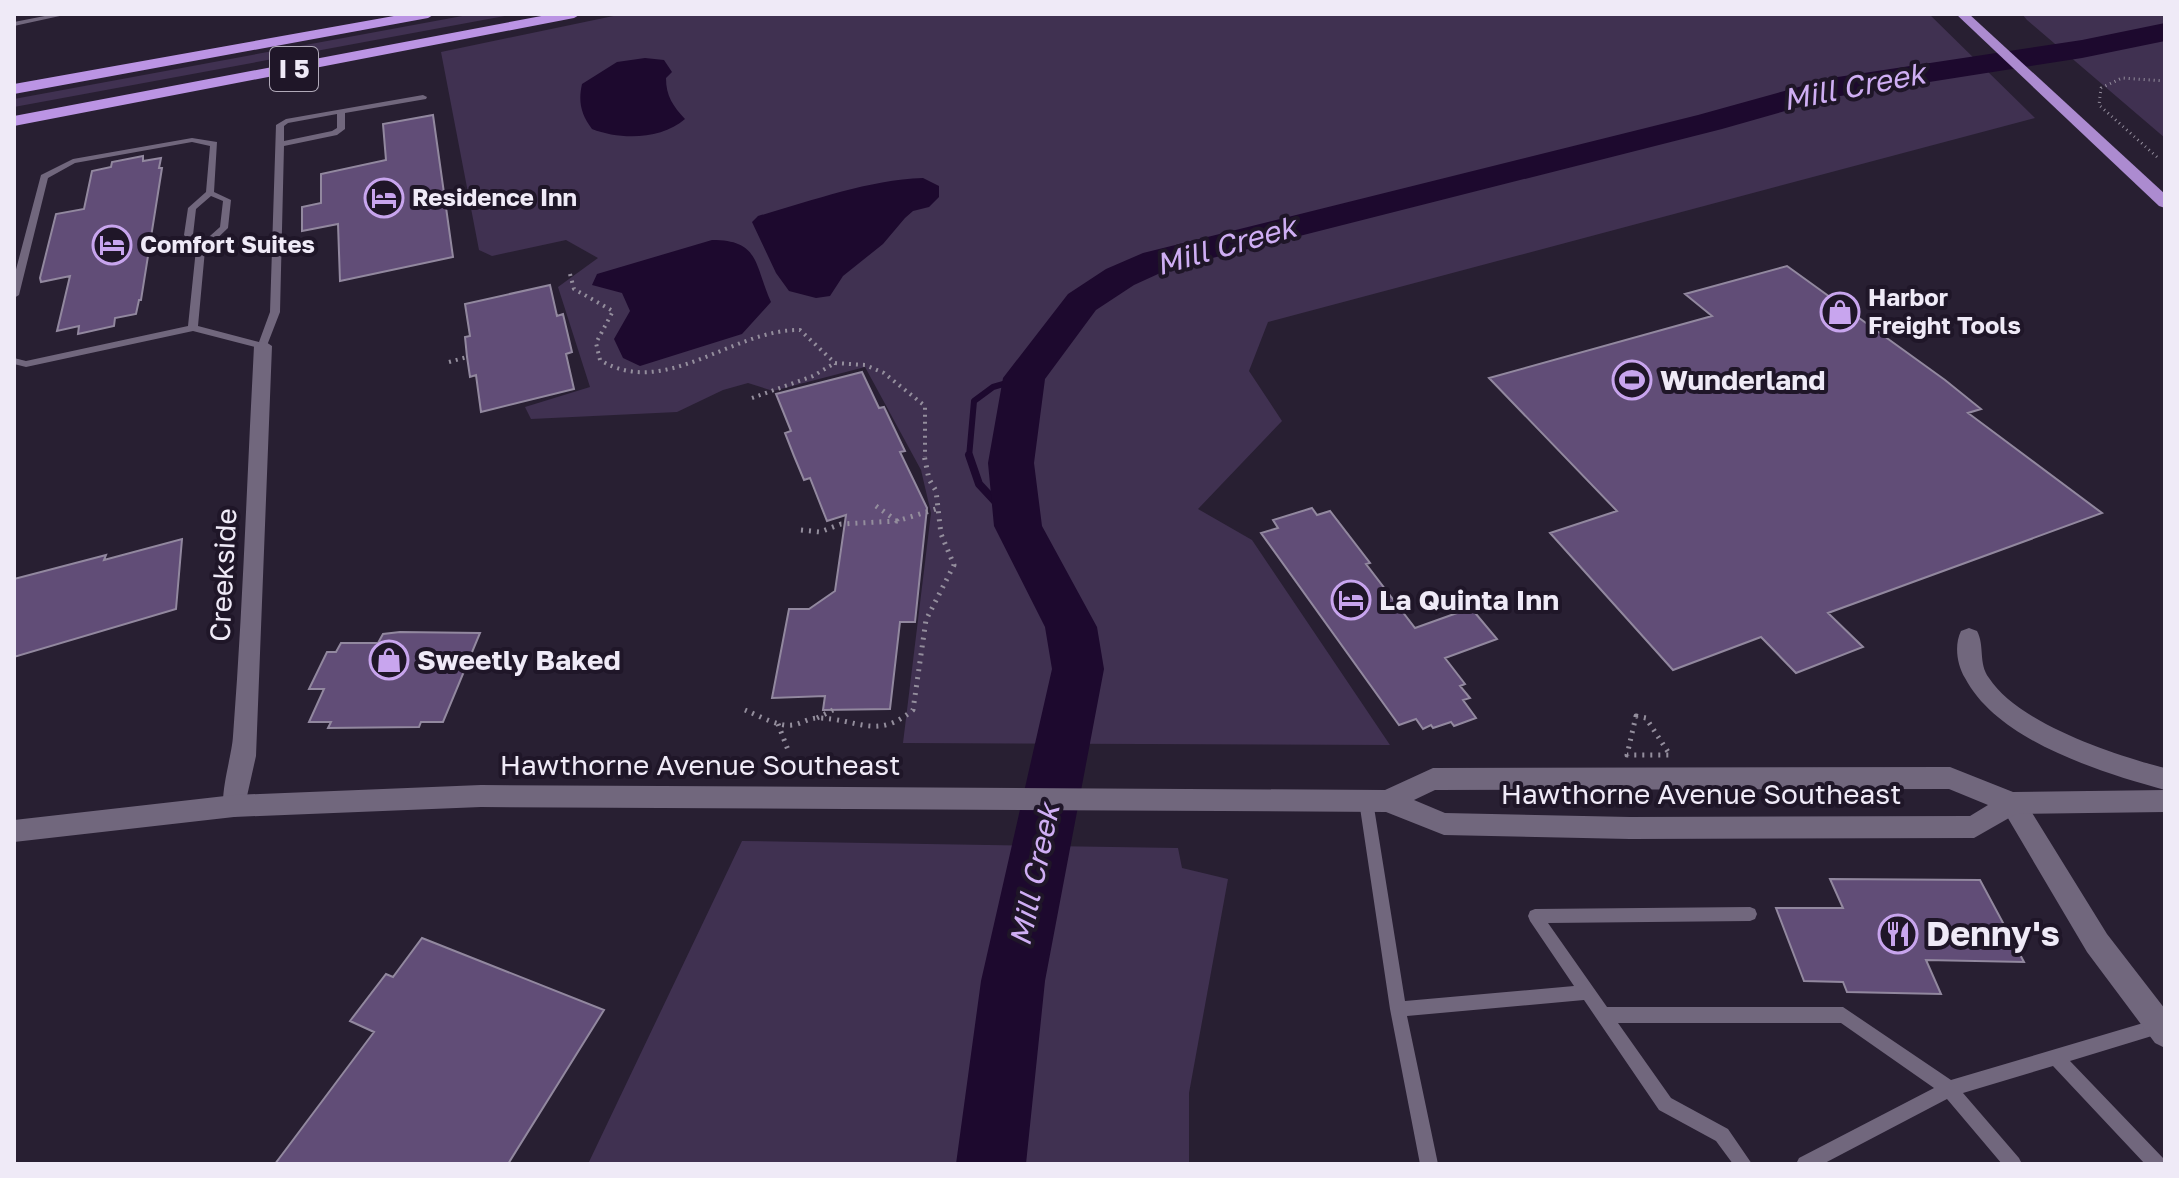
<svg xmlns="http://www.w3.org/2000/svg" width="2179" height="1178" viewBox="0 0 2179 1178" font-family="'Golos Text',sans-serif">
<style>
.green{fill:#403151}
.water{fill:#1d092e}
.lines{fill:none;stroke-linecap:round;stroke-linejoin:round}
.stream-far1{stroke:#1d092e;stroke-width:6}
.stream{stroke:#1d092e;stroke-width:8}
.river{fill:#1d092e;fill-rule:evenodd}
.building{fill:#614d77;stroke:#92889f;stroke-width:2}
.path-far2{stroke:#948e9d;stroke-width:3;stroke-dasharray:1 4;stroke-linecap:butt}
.path-far1{stroke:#948e9d;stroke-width:4;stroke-dasharray:2 5;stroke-linecap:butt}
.path{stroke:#948e9d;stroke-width:5;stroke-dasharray:2 6;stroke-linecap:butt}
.service{fill:#71677d;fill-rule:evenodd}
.minor{fill:#71677d;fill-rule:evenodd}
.secondary{fill:#71677d;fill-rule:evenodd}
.trunk{fill:#ac8bd0;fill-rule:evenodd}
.motorway{fill:#bb94e4;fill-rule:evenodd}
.labels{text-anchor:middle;stroke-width:8;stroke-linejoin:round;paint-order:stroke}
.far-poi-label{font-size:24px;font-weight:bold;fill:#efeaf7;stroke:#1f1628;text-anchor:start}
.shield{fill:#1f1628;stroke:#b1aab9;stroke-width:2}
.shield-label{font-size:26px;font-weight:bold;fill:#efeaf7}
.poi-label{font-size:28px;font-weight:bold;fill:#efeaf7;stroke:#1f1628;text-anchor:start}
.street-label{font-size:28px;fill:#efeaf7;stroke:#1f1628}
.water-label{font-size:30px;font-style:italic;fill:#cfaef4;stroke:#1f1628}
.near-poi-label{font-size:34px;font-weight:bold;fill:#efeaf7;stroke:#1f1628;text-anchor:start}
</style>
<rect width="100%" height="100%" fill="#281f32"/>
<!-- green -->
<path class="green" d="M473,14H516L14,107V99Z
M623,14H1929L2035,118L1268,322L1249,371L1282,421L1198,509L1252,540L1390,745L903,743L931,513L921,470L865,367L773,391L748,383L723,390L677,412L531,419L525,407L590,387L558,287L598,258L566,240L492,256L479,250L441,52Z
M2022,14H2165V138L2027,20Z
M742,841L1178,848L1182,868L1228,879L1189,1093V1164H588Z"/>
<!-- water -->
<path class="water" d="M645,58L664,60L672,72L666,78C666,96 673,106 685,119C661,140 620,140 592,129C581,114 578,102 582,84L617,62Z
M923,178L939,186V197L929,207L913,211L905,218L883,244L843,276L830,296L816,298L789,291L776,273L752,222L758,216C812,201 867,180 923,178Z
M712,240C760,240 754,264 771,302L742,334L640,366L623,358L614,339L630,311L622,293L592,285L597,274Z"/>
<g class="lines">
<!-- stream-far1 -->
<path class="stream-far1" d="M969,457L974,401L993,387L1024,378"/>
<!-- stream -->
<path class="stream" d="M969,455L979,484L1018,526"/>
<!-- river -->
<path class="river" d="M2165,23V41L2082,58L1834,97L1722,129L1169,269L1134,285L1096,310L1045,379L1034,463L1042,526L1097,627L1104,669L1045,981L1026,1164H956L981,981L1052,669L1045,627L994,526L988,463L1003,378L1068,294L1106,269L1143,253L1698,115L1831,78L2082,40Z"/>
</g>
<!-- building -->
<path class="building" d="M433,115L453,257L340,281L338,224L302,231V207L321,203V174L386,160L383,124Z
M143,156V161L161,158L159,168H162L141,300H139L136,314L115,318L114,326L78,334L79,326L57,331L70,276L41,282L40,278L56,214L84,209L92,171L111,167L112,162Z
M1787,266L1945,380L1981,409L1968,413L2102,513L1828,613L1863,647L1796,673L1761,637L1673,670L1550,533L1617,511L1489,378L1712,316L1685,294Z
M550,285L557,316L563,314L572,352L566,354L574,389L481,412L476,375L470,377L467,357L465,337L470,336L465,304Z
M862,372L879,408L884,407L905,451L900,452L927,508L915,622H900L890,709L823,710L825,696L772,698L789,609H809L835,591L846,515L827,521L810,478L804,480L794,456L785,433L791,431L776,394Z
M1312,508L1317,515L1330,511L1370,563L1366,564L1415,628L1471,608L1497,639L1445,658L1465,684L1460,686L1470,698L1463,700L1476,718L1454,726L1451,722L1433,728L1431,725L1423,729L1416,719L1399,725L1261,533L1278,528L1273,520Z
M182,539L176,609L14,657V579L106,555L104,560Z
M400,632L480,633L443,722H421L419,727L328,728L331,722H309L324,689H309L327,652H336L341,643H378L383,634Z
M1830,879L1980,880L2024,962L1926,960L1941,994L1847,992L1843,982L1804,981L1776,908H1843Z
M422,938L604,1010L508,1164H275L374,1032L350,1021L386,974L393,977Z"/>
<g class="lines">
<!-- path-far2 -->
<path class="path-far2" d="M2157,157L2099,105L2101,88L2122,78L2165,81"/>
<!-- path-far1 -->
<path class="path-far1" d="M570,274L574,289L613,311L596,343L600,360C665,400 732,329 800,330L835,363L865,365L884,373L925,406V457
M449,362L467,357
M752,398L813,376L835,363"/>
<!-- path -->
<path class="path" d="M876,506L897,521V526
M801,530L820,532L841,524L897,521L936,509
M745,710C760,716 777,727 793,725C801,724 809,718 817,718C857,718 876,741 913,710L926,620L954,565L941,534L936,491L929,479L924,455
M1636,716L1646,718L1670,755H1627Z
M817,718L833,710
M778,724L788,750"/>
<!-- service -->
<path class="service" d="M55,14H69L14,26V22Z
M423,95L427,97L426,99L345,113V129L337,135L284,146L280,312L266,348L263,349L193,331L26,367L14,364V358L26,361L188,326L196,249L184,235L188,208L206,192L210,146L192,142L75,163L48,178L19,295L14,298V277L41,175L73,159L192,138L217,142L214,192L231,200L228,228L205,250L198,326L259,342L270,312L276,125L286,119ZM337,114V128L332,131L284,141V126L288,123ZM211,196L223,201L220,227L201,244L193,235L196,209Z
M1366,795L1371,797L1373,801L1405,1001L1574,986L1530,921L1528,916L1530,911L1535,909L1750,907L1755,909L1757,914L1755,919L1750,921L1548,923L1607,1007H1843L1951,1080L2160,1018L2165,1020V1032L2070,1061L2163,1158L2165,1164H2145L2053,1066L1963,1093L2019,1158L2022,1164H2002L1947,1099L1823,1164H1796L1799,1158L1934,1088L1841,1023H1618L1671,1098L1728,1129L1752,1164H1733L1716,1141L1659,1110L1584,1000L1407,1016L1438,1164H1420L1390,1009L1359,801L1361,797Z"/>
<!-- minor -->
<path class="minor" d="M263,340L272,346L256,756L243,814L234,817L225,814C218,798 232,756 233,736C243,606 247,476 254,346Z
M2012,792L2021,795L2107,934L2165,1009V1048L2155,1043L2087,952L1999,803L2003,795Z"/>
<!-- secondary -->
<path class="secondary" d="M1969,628L1977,631C1985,646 1978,663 1989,678C2018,723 2114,755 2165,768V790C2100,772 1998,741 1965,678C1957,665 1954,645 1961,631Z
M1950,767L2013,792L2165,790V812L2016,814L1974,838L1630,839L1444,835L1386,812L481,807L234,817L14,842V820L234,795L481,785L1385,790L1433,768ZM1949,789L1988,805L1970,816L1630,817L1445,813L1414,800L1435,790Z"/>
<!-- trunk -->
<path class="trunk" d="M1956,14H1969L2165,194V208L2159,206Z"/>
<!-- motorway -->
<path class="motorway" d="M405,14H435L428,18L14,94V84Z
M552,14H581L574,18L14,126V116Z"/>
</g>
<!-- icons -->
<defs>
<symbol id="hotel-ring" viewBox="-11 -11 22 22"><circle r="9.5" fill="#1f1628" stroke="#c8a5ee" stroke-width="1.5"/><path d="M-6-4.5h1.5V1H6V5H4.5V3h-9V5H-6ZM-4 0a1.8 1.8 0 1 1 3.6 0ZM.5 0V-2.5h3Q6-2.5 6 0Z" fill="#c8a5ee"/></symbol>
<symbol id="shop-ring" viewBox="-11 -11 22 22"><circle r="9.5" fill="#1f1628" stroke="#c8a5ee" stroke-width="1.5"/><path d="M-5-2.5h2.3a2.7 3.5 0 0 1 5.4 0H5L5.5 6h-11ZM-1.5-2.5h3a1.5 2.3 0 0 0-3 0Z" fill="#c8a5ee"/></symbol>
<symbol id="stadium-ring" viewBox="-11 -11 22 22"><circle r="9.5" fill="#1f1628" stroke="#c8a5ee" stroke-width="1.5"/><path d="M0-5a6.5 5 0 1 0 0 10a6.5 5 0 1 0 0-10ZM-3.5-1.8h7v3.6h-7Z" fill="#c8a5ee"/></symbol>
<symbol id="restaurant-ring" viewBox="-11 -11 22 22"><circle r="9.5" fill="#1f1628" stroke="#c8a5ee" stroke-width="1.5"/><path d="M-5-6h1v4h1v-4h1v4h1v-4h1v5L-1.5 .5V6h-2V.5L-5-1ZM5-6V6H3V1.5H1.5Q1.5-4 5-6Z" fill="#c8a5ee"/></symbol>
</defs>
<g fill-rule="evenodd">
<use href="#hotel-ring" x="362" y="176" width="44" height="44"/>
<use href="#hotel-ring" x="90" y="223" width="44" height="44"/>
<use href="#shop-ring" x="1818" y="290" width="44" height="44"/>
<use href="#stadium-ring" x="1610" y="358" width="44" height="44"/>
<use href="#hotel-ring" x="1329" y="578" width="44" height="44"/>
<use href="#shop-ring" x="367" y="638" width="44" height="44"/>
<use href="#restaurant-ring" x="1876" y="912" width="44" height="44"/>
</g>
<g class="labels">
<!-- far-poi labels -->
<g class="far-poi-label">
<text x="412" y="206">Residence Inn</text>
<text x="140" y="253">Comfort Suites</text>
<text x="1868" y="306">Harbor<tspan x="1868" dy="28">Freight Tools</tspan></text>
</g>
<!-- shield labels -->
<rect class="shield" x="270" y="47" width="48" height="44" rx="6"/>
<g class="shield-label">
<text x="294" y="78">I 5</text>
</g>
<!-- poi labels -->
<g class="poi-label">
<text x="1660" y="390">Wunderland</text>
<text x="1379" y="610">La Quinta Inn</text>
<text x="417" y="670">Sweetly Baked</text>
</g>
<!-- street labels -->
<g class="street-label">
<text transform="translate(223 575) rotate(-87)" y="10">Creekside</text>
<text x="700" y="775">Hawthorne Avenue Southeast</text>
<text x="1701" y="804">Hawthorne Avenue Southeast</text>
</g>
<!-- water labels -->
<g class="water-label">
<text transform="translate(1854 87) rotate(-11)" y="10">Mill Creek</text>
<text transform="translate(1226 246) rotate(-16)" y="10">Mill Creek</text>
<text transform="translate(1035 875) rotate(-78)" y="10">Mill Creek</text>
</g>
<!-- near-poi labels -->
<g class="near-poi-label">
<text x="1926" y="946">Denny's</text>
</g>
</g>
<!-- border -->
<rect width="2179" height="1178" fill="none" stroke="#efeaf7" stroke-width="32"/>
</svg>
